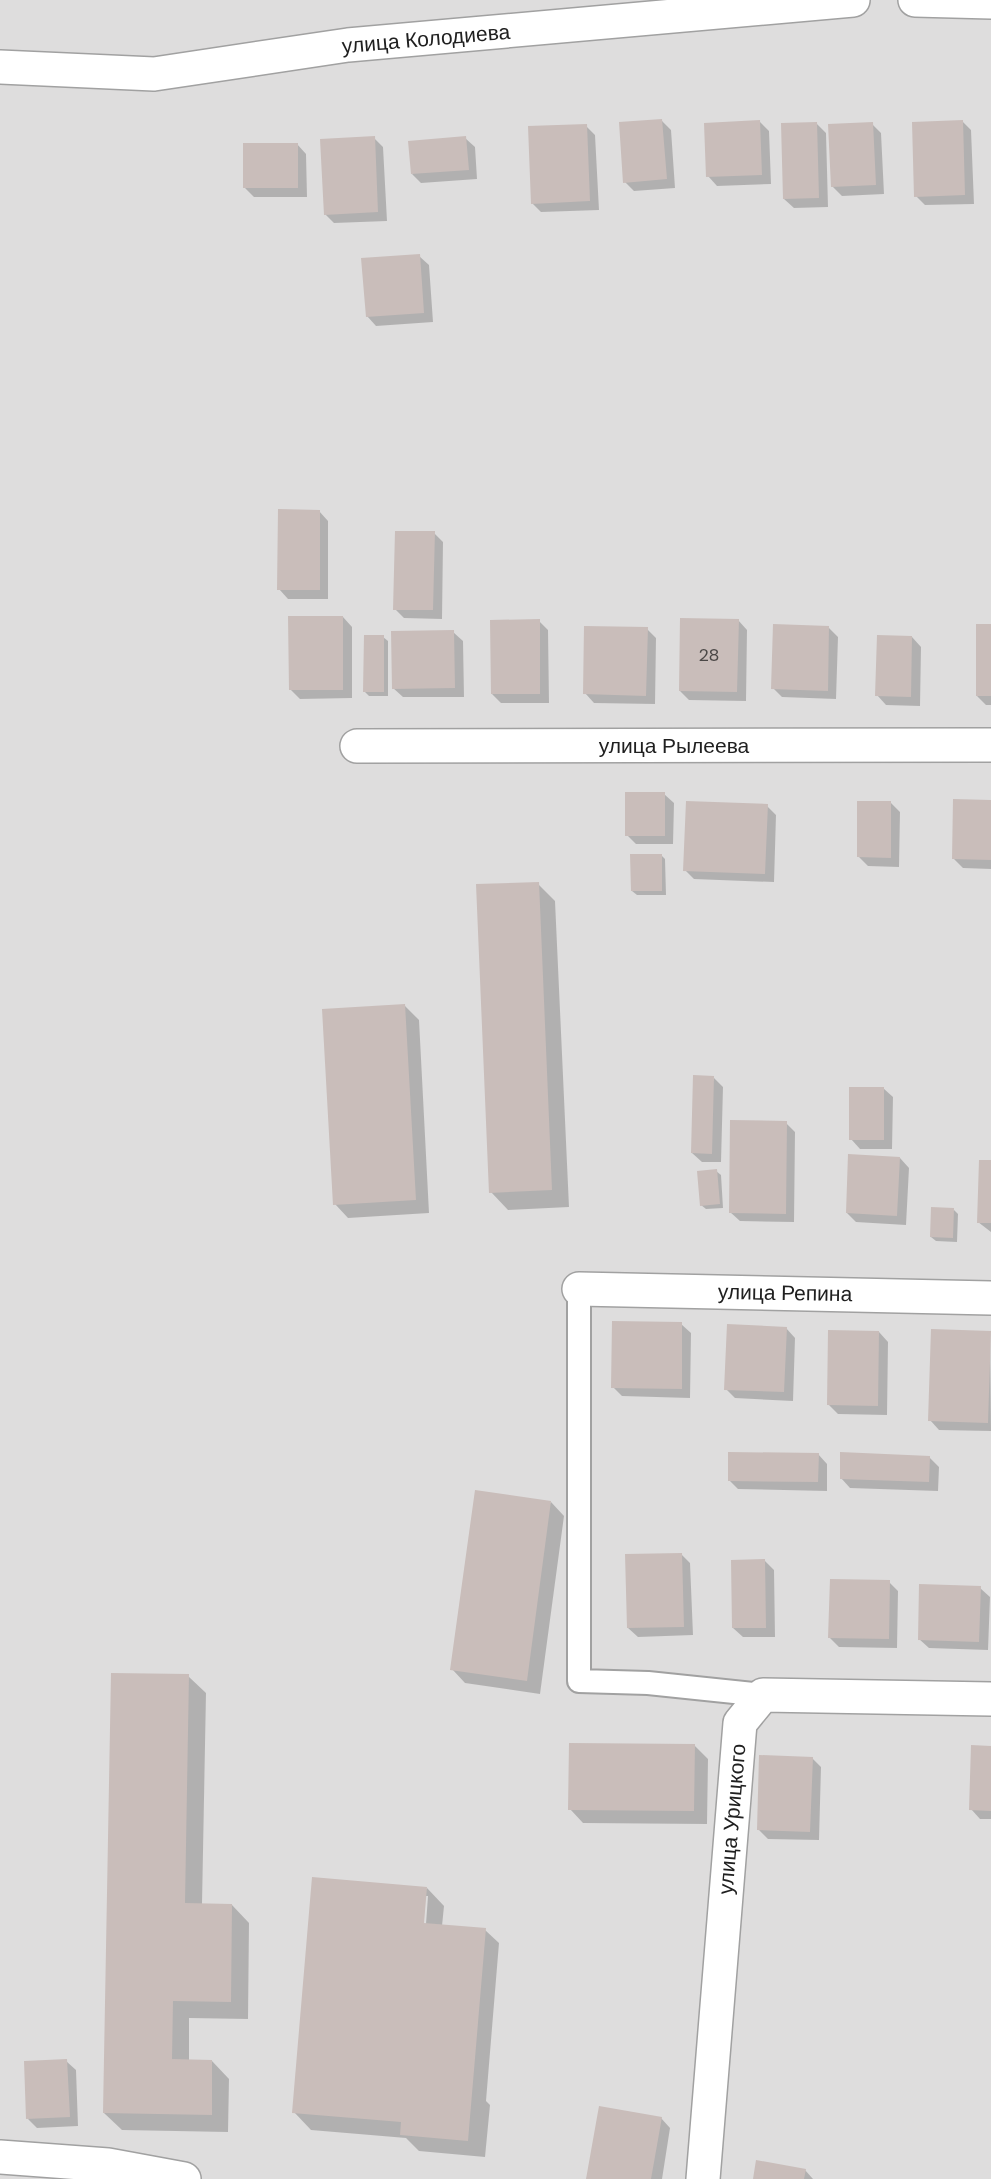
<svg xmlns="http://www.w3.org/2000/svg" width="991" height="2179" viewBox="0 0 991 2179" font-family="'DM Sans',sans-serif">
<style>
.residential{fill:#dedddd}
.shadow{fill:#0003;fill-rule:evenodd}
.building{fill:#c9bdba}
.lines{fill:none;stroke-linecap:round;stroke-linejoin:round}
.lane-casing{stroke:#a1a1a1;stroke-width:26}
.street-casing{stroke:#a1a1a1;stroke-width:36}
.lane{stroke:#fff;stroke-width:22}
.street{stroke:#fff;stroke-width:33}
.labels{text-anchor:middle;stroke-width:4.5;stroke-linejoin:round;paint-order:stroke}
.number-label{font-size:18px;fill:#4a4746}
.street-label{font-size:21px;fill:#202020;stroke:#fff}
</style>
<rect width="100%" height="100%" fill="#f1ece7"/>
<!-- residential -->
<path class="residential" d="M0,0H991V2179H0Z"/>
<!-- shadow -->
<path class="shadow" d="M662,121L671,130L675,188L634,191L625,182Z
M962,121L971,130L974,204L925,205L916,196Z
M760,122L769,131L771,184L717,186L708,176Z
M816,123L826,133L828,207L794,208L784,199Z
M872,124L881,133L884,194L842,196L832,186Z
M586,126L595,135L599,210L541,212L532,203Z
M374,138L383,147L387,221L334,223L325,214Z
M465,138L475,147L477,179L421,183L412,174Z
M297,144L306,154L307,197H254L245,188Z
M419,256L429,265L433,322L376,326L367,316Z
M319,511L328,521V599H288L279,589Z
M434,533L443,542L442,619L404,618L395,609Z
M343,617L352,627V698L300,699L290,689Z
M738,620L747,630L746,701L689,700L680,691Z
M539,621L548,630L549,703H501L492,694Z
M991,626V705H986L977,696Z
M829,628L838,637L836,699L782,697L773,688Z
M647,629L656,638L655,704L594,703L585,693Z
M453,632L463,641L464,697H403L393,688Z
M383,637L388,641V696H369L365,692Z
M912,637L921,647L920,706L886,705L877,695Z
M664,794L674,803L673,844H636L627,835Z
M991,801V869L963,868L954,859Z
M891,803L900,812L899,867L868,866L859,857Z
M767,806L776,815L774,882L694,879L685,870Z
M661,855L665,859L666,895H637L632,891Z
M538,884L555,901L569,1207L508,1210L491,1192Z
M405,1006L419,1020L429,1213L348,1218L335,1204Z
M714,1078L723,1087L721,1162H702L692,1153Z
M883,1088L893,1097L892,1149H860L851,1139Z
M786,1123L795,1132L794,1222L740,1221L730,1212Z
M900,1158L909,1168L906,1225L856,1222L847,1213Z
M991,1162V1232L978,1222Z
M716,1171L721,1175L723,1208L706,1209L701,1205Z
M954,1210L958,1214L957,1242L936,1241L931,1237Z
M681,1324L691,1333L690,1398L622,1396L613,1387Z
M786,1328L795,1338L793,1401L735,1398L726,1389Z
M879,1332L888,1342L887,1415L838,1414L829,1405Z
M990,1332L991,1431L939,1430L930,1420Z
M818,1454L827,1464V1491L738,1489L729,1480Z
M929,1457L939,1467L938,1491L850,1488L841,1478Z
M551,1502L564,1516L540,1694L465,1683L452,1669Z
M681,1554L690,1563L693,1635L638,1637L628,1628Z
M764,1560L774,1570L775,1637H743L733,1628Z
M889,1582L898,1591L897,1648L839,1647L829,1637Z
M980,1588L990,1597L988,1650L929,1648L919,1639Z
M188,1676L206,1693L202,1905H232L249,1923L248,2019L189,2018V2061H212L229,2079L228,2132L122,2130L104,2113Z
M694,1745L708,1759L707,1824L583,1823L570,1809Z
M991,1748V1819H980L971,1809Z
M812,1758L821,1767L819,1840L768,1839L759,1830Z
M427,1888L444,1906L442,1926L485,1930L499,1943L486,2101L490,2105L485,2157L419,2151L406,2138L311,2130L294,2112ZM425,1896H428L426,1924H423Z
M66,2061L76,2070L78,2126L37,2128L28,2119Z
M661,2118L670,2128L662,2179H588Z
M805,2170L813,2179H755Z"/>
<!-- building -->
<path class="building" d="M662,119L667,179L623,183L619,122Z
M760,120L762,175L706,177L704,123Z
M963,120L965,195L914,197L912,122Z
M817,122L819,198L783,199L781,123Z
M873,122L876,185L831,187L828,124Z
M587,124L590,201L531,204L528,126Z
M375,136L378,212L324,215L320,139Z
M466,136L469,170L411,174L408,141Z
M243,143H298V188H243Z
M420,254L424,313L366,317L361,258Z
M278,509L320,510V590H277Z
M395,531H435L433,610H393Z
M288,616H343V690H289Z
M680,618L739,619L737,692L679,691Z
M540,619V694H491L490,620Z
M773,624L829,626L828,691L771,689Z
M976,624H991V696H976Z
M584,626L648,627L646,696L583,694Z
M454,630L455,688L392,689L391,631Z
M364,635H384V692H363Z
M877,635L912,636L911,697L875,696Z
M625,792H665V836H625Z
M953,799L991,800V860L952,859Z
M686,801L768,804L765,874L683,871Z
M857,801H891V858L857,857Z
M630,854H662V891H631Z
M539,882L552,1190L489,1193L476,884Z
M405,1004L416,1200L333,1205L322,1009Z
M693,1075L714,1076L712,1154L691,1153Z
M849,1087H884V1140H849Z
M730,1120L787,1121L786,1214L729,1213Z
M848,1154L900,1157L897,1216L846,1213Z
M979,1160H991V1223H977Z
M717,1169L720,1204L700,1206L697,1171Z
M931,1207L954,1208L953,1238L930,1237Z
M612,1321L682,1322V1389L611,1388Z
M727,1324L787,1327L784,1392L724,1390Z
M931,1329L991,1331L988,1423L928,1421Z
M828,1330L879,1331L878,1406L827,1405Z
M728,1452L819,1453L818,1482L728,1481Z
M840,1452L930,1456L929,1482L840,1479Z
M475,1490L551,1501L527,1681L450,1670Z
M682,1553L684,1627L627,1628L625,1554Z
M765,1559L766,1628H732L731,1560Z
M830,1579L890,1580L889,1639L828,1638Z
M919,1584L981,1586L979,1642L918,1640Z
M111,1673L189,1674L185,1903L232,1904L231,2002L173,2001L172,2059L212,2060V2115L103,2113Z
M569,1743L695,1744L694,1811L568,1810Z
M971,1745L991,1746V1811L969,1810Z
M759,1755L813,1757L810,1832L757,1830Z
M312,1877L427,1887L424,1923L486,1928L468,2141L400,2135L401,2122L292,2113Z
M67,2059L70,2117L26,2119L24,2061Z
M599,2106L662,2117L651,2179H586Z
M756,2160L806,2169L804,2179H753Z"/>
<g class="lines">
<defs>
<path id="lane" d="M579,1289V1681L648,1683L763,1695"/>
<path id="street" d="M915,0L991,2
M0,67L154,74L348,45L853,0
M357,746L991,745
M579,1289L991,1298
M0,2157L108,2165L184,2179
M703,2179L740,1723L763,1695L991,1699"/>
</defs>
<!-- lane casing -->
<use href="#lane" class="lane-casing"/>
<!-- street casing -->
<use href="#street" class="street-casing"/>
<!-- lane -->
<use href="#lane" class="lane"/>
<!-- street -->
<use href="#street" class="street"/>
</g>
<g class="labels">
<!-- number labels -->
<g class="number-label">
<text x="709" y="661">28</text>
</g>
<!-- street labels -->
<g class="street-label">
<text transform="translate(426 39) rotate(-5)" y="7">улица Колодиева</text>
<text x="674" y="753">улица Рылеева</text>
<text transform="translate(785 1293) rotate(1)" y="7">улица Репина</text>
<text transform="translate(732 1819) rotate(-85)" y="7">улица Урицкого</text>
</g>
</g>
</svg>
